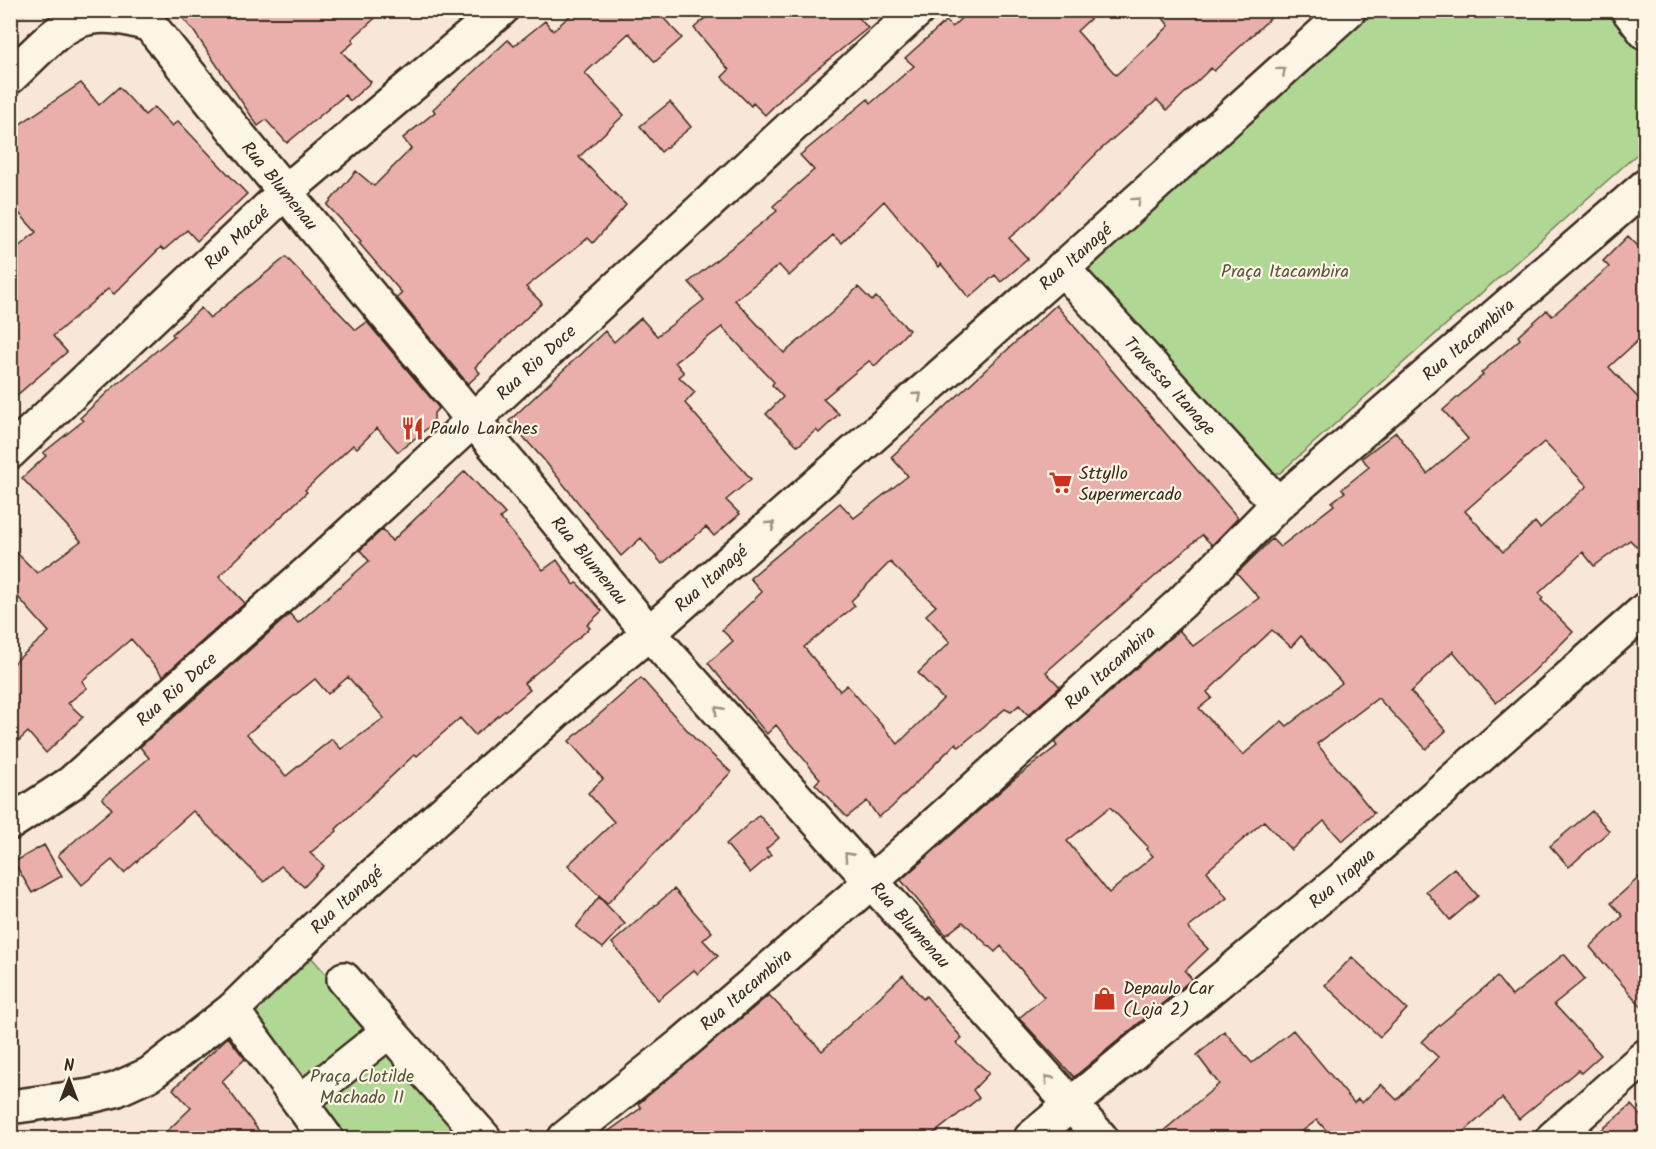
<svg xmlns="http://www.w3.org/2000/svg" width="1656" height="1149" viewBox="0 0 1656 1149" font-family="Kalam,sans-serif">
<style>
.built{fill:#f4d6cb}
.green{fill:#b0d794;stroke:#768059;stroke-width:1.5}
.building{fill:#eaafab;stroke:#3b2a1e;stroke-width:1.5;fill-rule:evenodd}
.lines{fill:none;stroke-linecap:round;stroke-linejoin:round}
.street-casing{stroke:#3b2a1e;stroke-width:38}
.secondary-casing{stroke:#3b2a1e;stroke-width:38}
.street{stroke:#fcf5e5;stroke-width:33}
.secondary{stroke:#fcf5e5;stroke-width:33}
.oneway{stroke:#9c9082}
.labels{text-anchor:middle;stroke-width:4.5;stroke-linejoin:round;paint-order:stroke}
.street-label{font-size:18px;fill:#3b2a1e;stroke:#fcf5e5}
.park-label{font-size:18px;fill:#58553c;stroke:#fcf5e5}
.poi-label{font-size:18px;fill:#3b2a1e;stroke:#fcf5e5;text-anchor:start}
</style>
<rect width="100%" height="100%" fill="#f8e7d9"/>
<filter id="ink" filterUnits="userSpaceOnUse"><feTurbulence type="fractalNoise" baseFrequency=".0167" numOctaves="2"/><feDisplacementMap in="SourceGraphic" scale="12" xChannelSelector="R" yChannelSelector="G"/><feConvolveMatrix kernelMatrix="1 2 1 2 8 2 1 2 1" color-interpolation-filters="sRGB"/></filter>
<g filter="url(#ink)">
<!-- built -->
<path class="built" d="M11,10H31V11L11,29Z"/>
<!-- green -->
<path class="green" d="M1392,10L1610,11L1645,50V147L1280,473H1257L1072,260L1329,43L1368,19Z
M310,956L472,1138H341L252,1016L251,997Z"/>
<!-- building -->
<path class="building" d="M176,10H384L352,39L354,42L342,52L371,82L350,101L345,95L287,143L266,120L258,126L193,30Z
M576,10H656L682,38L655,62L629,33L585,73L624,115L579,157L626,205L593,243L588,238L526,287L542,303L475,367L480,373L468,384L397,298L402,293L359,243L361,241L327,205L356,171L374,186L411,149L403,138L435,112L433,109L508,40L514,46L545,21L553,31Z
M714,10H852L868,28L786,94L765,115L753,103L751,106L722,77L729,70L694,28Z
M970,10H1100L1077,31L1116,75L1169,26L1157,10H1279L1214,71L1211,68L1167,110L1157,100L1100,150L1033,218L1009,238L1028,259L1001,282L995,275L969,298L941,264L939,267L884,201L841,243L833,235L789,276L779,265L735,300L784,353L834,311L858,287L872,301L876,297L909,330L875,366L869,361L823,399L839,414L819,433L816,430L798,446L766,414L783,397L772,385L774,382L722,327L675,362L684,373L679,377L695,392L685,403L751,479L726,500L740,514L714,536L706,527L662,564L641,538L621,556L544,460L509,421L605,331L614,342L641,318L657,336L704,300L689,282L777,211L773,206L814,170L800,155L868,99L871,103L914,66L905,58L946,21L952,27Z
M81,83L99,105L119,87L145,115L154,107L172,126L178,121L247,194L197,241L187,230L164,250L161,247L114,294L108,289L53,336L67,352L10,401V254L36,232L10,203V131Z
M670,102L691,127L661,152L640,126Z
M1628,236L1646,254V333L1609,367L1646,406V556L1630,540L1594,566L1583,552L1539,593L1543,598L1541,600L1573,632L1533,672L1496,703L1453,651L1411,692L1446,731L1426,749L1378,698L1317,744L1374,813L1342,841L1324,821L1291,850L1264,821L1207,871L1227,898L1188,928L1208,949L1185,971L1192,979L1074,1077L1019,1018L1044,997L1001,946L995,952L963,922L946,935L901,880L1012,781L1057,746L1054,742L1179,630L1193,646L1259,598L1237,573L1272,539L1280,547L1334,505L1332,502L1345,492L1342,489L1369,467L1362,458L1396,432L1427,474L1468,439L1443,410L1483,375L1481,373L1520,339L1518,336L1547,310L1552,316L1609,267L1603,261ZM1544,442L1587,486L1540,528L1535,522L1503,552L1465,511ZM1272,630L1291,647L1301,636L1342,683L1287,726L1282,721L1243,755L1199,708L1212,698L1207,692ZM1110,807L1148,847L1146,849L1153,856L1109,893L1067,841Z
M286,257L356,330L367,322L439,408L434,413V423L398,452L377,428L357,448L353,445L305,490L307,492L219,576L245,603L163,676L131,639L82,681L87,688L68,703L83,717L46,753L28,732L10,749V666L49,632L10,588V546L37,573L81,541L22,478L46,456L43,453L83,421L80,418L110,390L174,336L172,334L201,308L210,318Z
M1056,305L1238,518L1212,545L1202,535L1046,672L1060,687L1028,715L1019,705L1011,712L1005,709L959,747L956,743L891,808L878,817L867,801L847,817L815,784L820,779L776,725L767,734L708,663L733,641L722,630L762,592L750,578L840,503L854,518L908,476L891,457ZM890,562L936,606L926,615L950,642L918,673L943,699L898,744L847,685L840,691L804,647L855,606L851,601Z
M465,471L505,514L500,518L543,570L557,560L574,585L577,583L602,611L587,625L590,628L524,683L530,690L475,735L460,718L417,756L415,754L336,829L337,831L310,853L324,866L304,887L281,866L264,882L193,811L124,873L112,860L82,885L58,855L112,809L102,798L149,758L140,747L290,614L298,623L369,561L360,550L383,529L392,541ZM348,677L384,718L341,749L332,739L286,776L247,734L315,679L328,694Z
M641,678L696,740L731,772L607,904L568,865L614,822L588,793L603,779L569,741Z
M1592,811L1609,831L1569,867L1550,846Z
M759,815L779,838L766,849L771,855L750,873L726,844Z
M44,845L62,876L32,893L14,862Z
M1454,868L1478,896L1450,920L1426,891Z
M1646,871V1012L1590,947L1623,916L1611,903Z
M674,889L712,932L703,940L718,956L698,974L694,970L658,1000L612,943Z
M599,897L625,924L603,948L576,927Z
M1564,954L1585,979L1554,1004L1601,1055L1581,1073L1578,1070L1519,1119L1502,1098L1457,1138H1333L1317,1120L1293,1138H1155L1219,1084L1197,1055L1224,1031L1252,1063L1293,1030L1354,1103L1358,1099L1362,1103L1381,1084L1397,1100L1438,1057L1422,1042L1436,1028L1497,977L1512,996Z
M1352,957L1407,1009L1380,1037L1325,985Z
M903,975L923,999L926,996L962,1038L956,1043L989,1073L973,1090L979,1098L928,1138H599L641,1108L638,1104L769,995L822,1051Z
M228,1037L245,1059L222,1081L264,1138H160L191,1108L173,1089Z
M1631,1105L1646,1121V1138H1592Z"/>
<g class="lines">
<defs>
<g id="street">
<path id="s1" d="M10,77C60,30 77,0 150,25C313,230 483,430 649,633"/>
<path id="s2" d="M1062,268L1278,504"/>
<path id="s3" d="M10,452L284,193L501,10"/>
<path id="s4" d="M10,823L71,783L315,566L918,10"/>
<path d="M344,979L389,1031"/>
<path d="M232,1010L326,1138"/>
<path d="M300,1102L389,1031L484,1138"/>
<path id="s5" d="M565,1138L680,1046L871,882L1181,603L1278,504L1646,186"/>
<path id="s6" d="M1031,1138L1343,878L1646,609"/>
<path d="M1553,1138L1646,1056"/>
</g>
<g id="secondary">
<path d="M1628,10L1646,33"/>
<path id="s7" d="M649,633L1101,1138"/>
<path id="s8" d="M10,1107L90,1096L115,1090L150,1074L232,1010L329,915L559,709L649,633L1072,260L1349,10"/>
</g>
</defs>
<!-- street casing -->
<use href="#street" class="street-casing"/>
<!-- secondary casing -->
<use href="#secondary" class="secondary-casing"/>
<!-- street -->
<use href="#street" class="street"/>
<!-- secondary -->
<use href="#secondary" class="secondary"/>
</g>
<!-- one-way arrows -->
<defs><path id="oneway-chevron" d="M-2-3.5L2.5 0L-2 3.5" fill="none" stroke-width="1.6" stroke-linecap="round" stroke-linejoin="round" transform="scale(1.5)"/></defs>
<g class="oneway">
<use href="#oneway-chevron" transform="translate(1282 71) rotate(-42)"/>
<use href="#oneway-chevron" transform="translate(1137 201) rotate(-42)"/>
<use href="#oneway-chevron" transform="translate(918 396) rotate(-41)"/>
<use href="#oneway-chevron" transform="translate(771 525) rotate(-41)"/>
<use href="#oneway-chevron" transform="translate(718 710) rotate(-132)"/>
<use href="#oneway-chevron" transform="translate(848 856) rotate(-132)"/>
<use href="#oneway-chevron" transform="translate(1048 1079) rotate(-132)"/>
</g>
</g>
<!-- icons -->
<defs>
<symbol id="restaurant-bare" viewBox="-9 -9 18 18"><path d="M-5-6h1v4h1v-4h1v4h1v-4h1v5L-1.5 .5V6h-2V.5L-5-1ZM5-6V6H3V1.5H1.5Q1.5-4 5-6Z" fill="#c8321e" stroke="#fcf5e5" stroke-width="2.5" paint-order="stroke"/></symbol>
<symbol id="supermarket-bare" viewBox="-9 -9 18 18"><path d="M-6-5.5h2.5l.6 2H6L4.5 2H-2.5L-4.4-4H-6ZM-1.5 3.2a1.3 1.3 0 1 0 .1 0ZM3 3.2a1.3 1.3 0 1 0 .1 0Z" fill="#c8321e" stroke="#fcf5e5" stroke-width="2.5" paint-order="stroke"/></symbol>
<symbol id="shop-bare" viewBox="-9 -9 18 18"><path d="M-5-2.5h2.3a2.7 3.5 0 0 1 5.4 0H5L5.5 6h-11ZM-1.5-2.5h3a1.5 2.3 0 0 0-3 0Z" fill="#c8321e" stroke="#fcf5e5" stroke-width="2.5" paint-order="stroke"/></symbol>
</defs>
<g fill-rule="evenodd">
<use href="#restaurant-bare" x="396" y="412" width="33" height="33"/>
<use href="#supermarket-bare" x="1044" y="466" width="33" height="33"/>
<use href="#shop-bare" x="1088" y="982" width="33" height="33"/>
</g>
<g class="labels">
<!-- street labels -->
<g class="street-label">
<text dy="6" stroke="none"><textPath href="#s1" startOffset="369">Rua Blumenau</textPath></text>
<text dy="6" stroke="none"><textPath href="#s3" startOffset="312">Rua Macaé</textPath></text>
<text dy="6" stroke="none"><textPath href="#s8" startOffset="1380">Rua Itanagé</textPath></text>
<text dy="6" stroke="none"><textPath href="#s5" startOffset="1206">Rua Itacambira</textPath></text>
<text dy="6" stroke="none"><textPath href="#s4" startOffset="700">Rua Rio Doce</textPath></text>
<text dy="6" stroke="none"><textPath href="#s2" startOffset="160">Travessa Itanage</textPath></text>
<text dy="6" stroke="none"><textPath href="#s1" startOffset="855">Rua Blumenau</textPath></text>
<text dy="6" stroke="none"><textPath href="#s8" startOffset="894">Rua Itanagé</textPath></text>
<text dy="6" stroke="none"><textPath href="#s5" startOffset="720">Rua Itacambira</textPath></text>
<text dy="6" stroke="none"><textPath href="#s4" startOffset="214">Rua Rio Doce</textPath></text>
<text dy="6" stroke="none"><textPath href="#s6" startOffset="405">Rua Irapua</textPath></text>
<text dy="6" stroke="none"><textPath href="#s8" startOffset="408">Rua Itanagé</textPath></text>
<text dy="6" stroke="none"><textPath href="#s7" startOffset="392">Rua Blumenau</textPath></text>
<text dy="6" stroke="none"><textPath href="#s5" startOffset="234">Rua Itacambira</textPath></text>
</g>
<!-- park labels -->
<g class="park-label">
<text x="1285" y="277">Praça Itacambira</text>
<text x="362" y="1082">Praça Clotilde<tspan x="362" dy="21">Machado II</tspan></text>
</g>
<!-- poi labels -->
<g class="poi-label">
<text x="430" y="434">Paulo Lanches</text>
<text x="1079" y="479">Sttyllo<tspan x="1079" dy="21">Supermercado</tspan></text>
<text x="1123" y="994">Depaulo Car<tspan x="1123" dy="21">(Loja 2)</tspan></text>
</g>
</g>
<!-- margin -->
<rect width="1656" height="1149" fill="none" stroke="#fcf5e5" stroke-width="36"/>
<rect x="18" y="18" width="1620" height="1113" fill="none" stroke="#3b2a1e" stroke-width="2" filter="url(#ink)"/>
<!-- north arrow -->
<g transform="translate(69 1080)" stroke="#fcf5e5" stroke-width="4.5" paint-order="stroke">
<path d="M0-4.5L10 22L0 15L-10 22Z" fill="#3b2a1e"/>
<text y="-9" font-size="16" font-weight="bold" text-anchor="middle" fill="#3b2a1e">N</text>
</g>
</svg>
